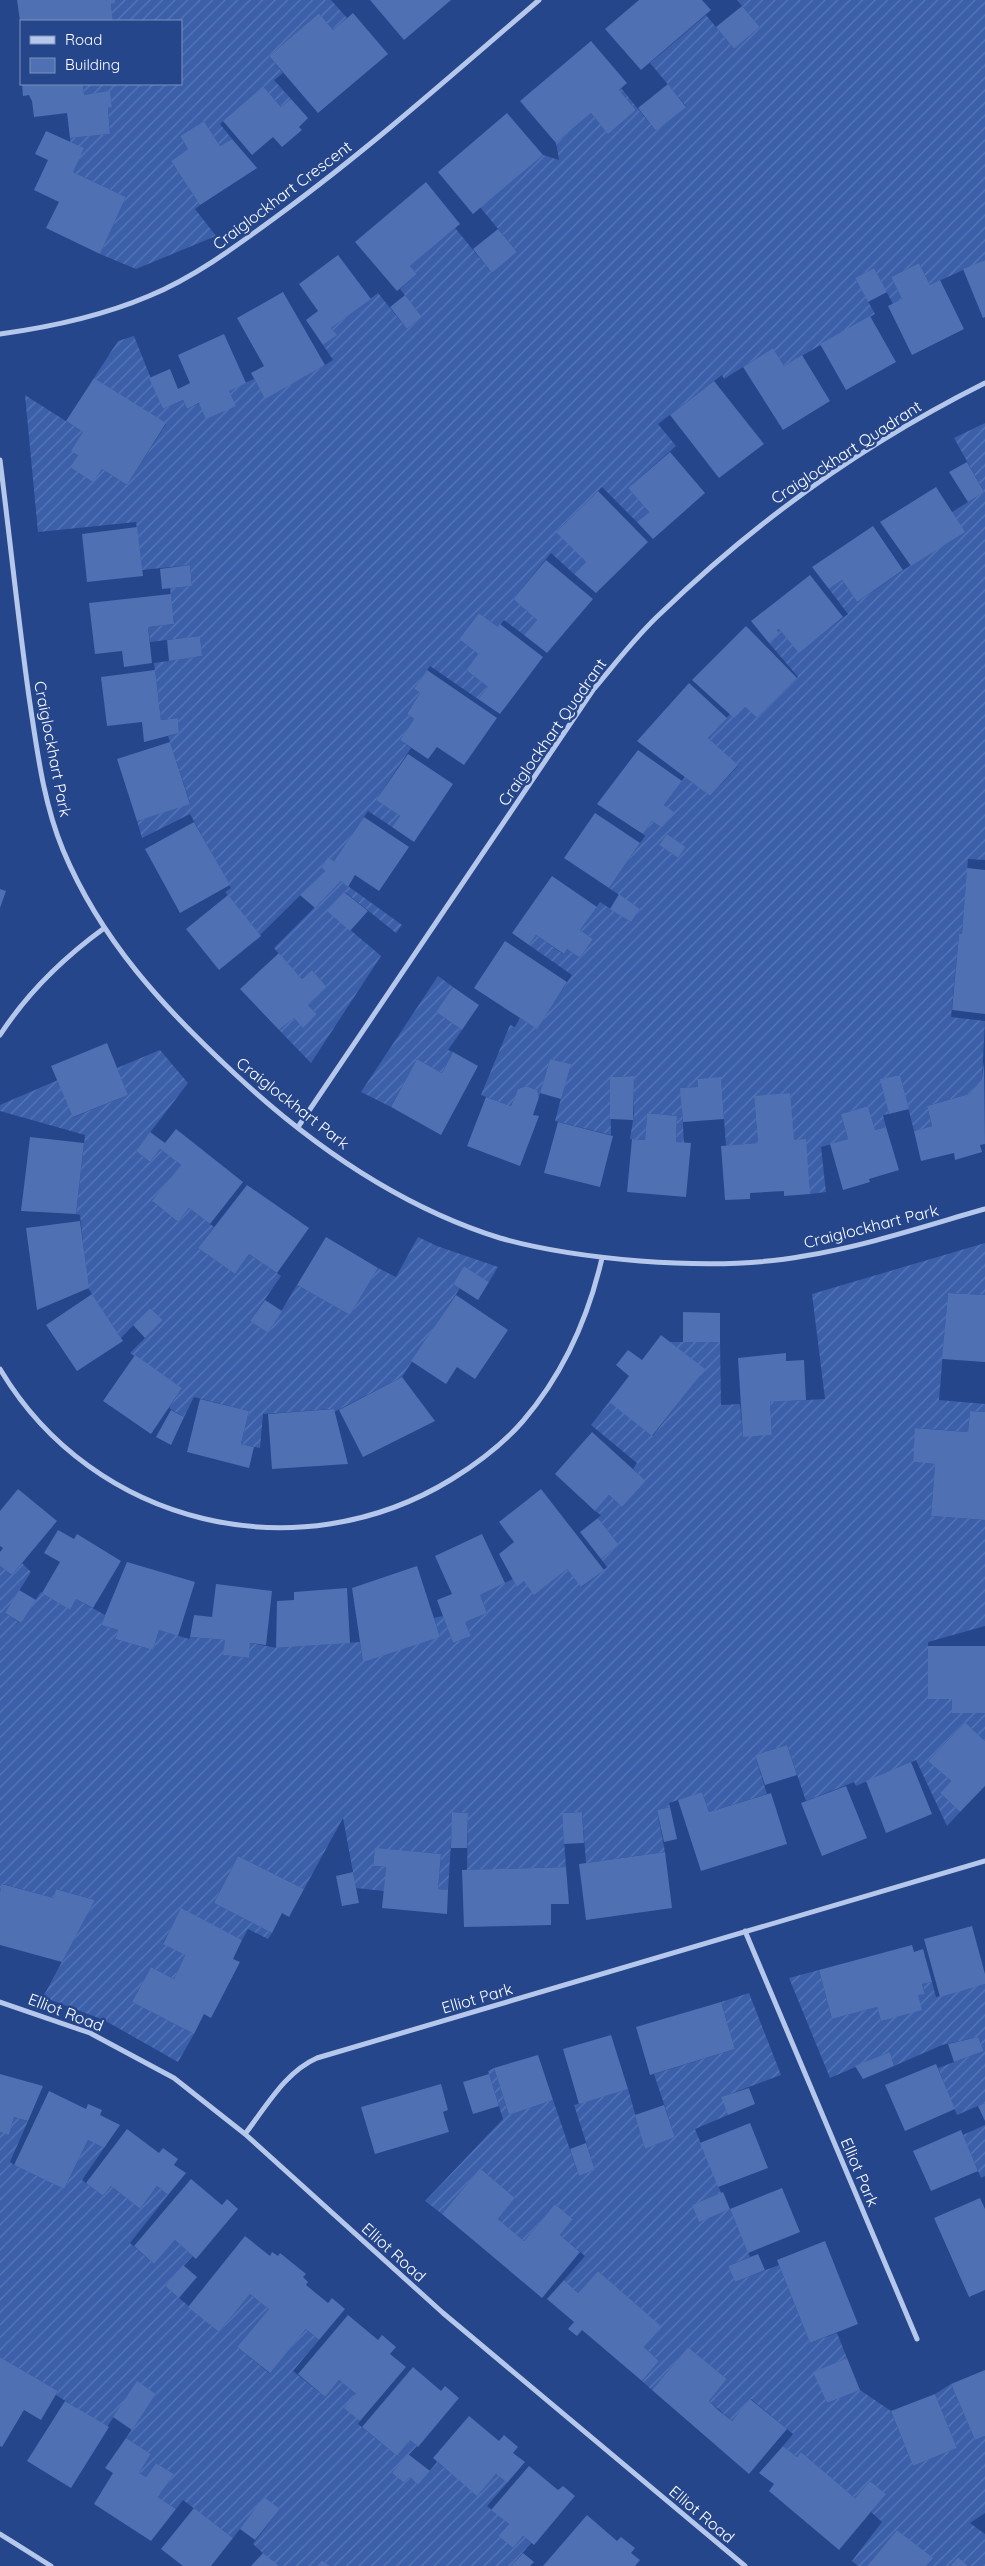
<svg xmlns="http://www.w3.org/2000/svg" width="985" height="2566" viewBox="0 0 985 2566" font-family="Quicksand,sans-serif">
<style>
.garden{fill:url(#garden-furrows);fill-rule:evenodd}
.building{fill:#4f70b3}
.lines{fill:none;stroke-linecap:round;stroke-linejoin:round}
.minor{stroke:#b5c7ea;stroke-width:5}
.labels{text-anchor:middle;stroke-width:5;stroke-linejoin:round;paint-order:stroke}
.street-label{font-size:16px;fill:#fff;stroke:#26468c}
</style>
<defs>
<pattern id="garden-furrows" width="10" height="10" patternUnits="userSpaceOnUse" patternTransform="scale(1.25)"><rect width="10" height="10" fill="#3b5fa9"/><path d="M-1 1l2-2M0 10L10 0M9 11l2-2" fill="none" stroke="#5877b6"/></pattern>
</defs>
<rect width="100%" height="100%" fill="#26468c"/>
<!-- garden -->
<path class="garden" d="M115,0H331L347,18L333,30L319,13L269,56L283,73L274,80L291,99L281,107L263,86L220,124L232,139L220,146L204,121L180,136L188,149L171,161L200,205L195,209L216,236L136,269L100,254L126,197L73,172L70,138L110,134L108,108L112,107L110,92L84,95L83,84H181V21H113L111,4L115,3Z
M737,0H985V260L930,285L919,263L891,277L902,299L893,304L874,268L855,278L875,314L784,366L773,348L724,379L722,375L658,424L676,446L628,488L649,512L637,522L602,487L557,531L586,562L574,574L551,553L513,599L537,620L524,635L504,620L498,627L479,613L459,639L478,654L466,670L488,687L478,699L430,666L414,689L420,693L407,714L414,719L400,740L411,748L376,800L400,816L392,827L368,811L334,861L328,857L321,867L325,871L260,935L225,892L231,888L190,814L142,838L137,821L190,803L168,736L179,733L178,718L161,720L154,663L202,656L200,636L150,642L148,627L174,624L170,588L192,586L190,565L142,570L136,522L38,532L25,395L83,432L78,455L70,467L102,469L127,485L166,424L94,378L118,341L134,336L163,409L183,400L187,409L254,379L265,398L325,365L333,360L323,345L336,335L331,328L378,293L407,329L422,317L400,289L417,274L410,266L455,228L492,273L517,252L480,207L543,155L559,160L556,143L591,113L608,133L636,110L619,90L621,88L656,131L686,106L650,63L706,15L734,49L760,27Z
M985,423V860L968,859L962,934H959L951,1017L985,1021L982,1079L969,1094L927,1106L932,1126L914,1131L900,1075L881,1079L889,1114L883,1115L886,1127L875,1130L868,1106L841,1114L848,1139L821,1147L826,1192L810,1194L794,1140L754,1096L758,1143L726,1146L721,1078L697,1079L698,1087L681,1088L684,1143L676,1142L677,1116L647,1113L645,1140L630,1139L634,1114L633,1076L610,1077L611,1135L555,1121L570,1064L550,1059L539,1097L537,1090L526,1086L518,1089L511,1106L481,1095L510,1025L515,1027L520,1018L537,1028L572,975L529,945L536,935L563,954L567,949L580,958L593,939L580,930L600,902L631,922L640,909L609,888L645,836L643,834L652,821L662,828L673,812L664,805L685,777L710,796L738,766L708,738L730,714L745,707L757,718L798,677L769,643L780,634L777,630L779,629L799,652L848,614L829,589L842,580L857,602L911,565L952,512L984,492L954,438ZM667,834L686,847L678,858L659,845Z
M341,881L402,925L396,933L345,892L328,911L381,956L311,1063L279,1030L294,1018L303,1027L317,1014L308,1005L327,987L312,970L302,979L274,948Z
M438,976L453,987L436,1012L462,1030L448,1050L453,1052L442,1073L417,1059L391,1107L361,1092Z
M160,1050L188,1083L136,1151L150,1162L160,1149L181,1165L153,1202L178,1222L189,1208L214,1227L198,1248L235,1274L249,1254L281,1276L250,1321L268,1333L297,1285L350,1315L378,1268L396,1277L418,1237L437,1246L498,1267L489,1282L464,1266L453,1284L460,1288L402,1377L334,1412L333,1409L263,1414L260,1448L241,1444L249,1411L194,1397L184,1417L169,1408L182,1388L130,1353L163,1320L150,1308L121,1338L88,1288L80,1215L76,1214L85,1135L0,1111V1105L58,1080L74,1117L128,1095L117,1068Z
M985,1243V1295L948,1293L939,1400L985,1404V1412L970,1411L968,1432L916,1428L913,1462L935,1464L931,1516L985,1520V1626L928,1642V1699H952V1713H985V1741L965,1722L928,1761L951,1781L940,1793L960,1812L947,1826L916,1760L856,1786L854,1782L806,1801L787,1745L755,1755L767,1794L709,1812L702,1792L669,1803L670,1807L657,1810L665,1852L586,1863L582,1812L562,1813L566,1867L467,1870L468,1813L453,1812L448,1890L438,1889L441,1854L375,1849L373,1866L386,1867L384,1891L356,1888L343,1818L304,1889L238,1856L214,1903L272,1933L268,1939L248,1929L242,1940L181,1909L163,1943L185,1955L174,1979L151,1967L132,2002L194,2034L178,2062L104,2020L43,1997L95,1900L57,1889L54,1898L3,1884L0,1892V1566L12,1575L22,1563L31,1572L5,1613L20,1623L41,1592L70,1610L76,1599L105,1615L101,1625L118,1630L115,1639L153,1650L159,1630L189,1639L190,1637L225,1640L224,1655L248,1658L250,1643L277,1648L360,1642L363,1661L440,1637L434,1618L443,1616L453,1643L471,1636L465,1622L487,1613L480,1595L513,1579L517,1587L524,1581L567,1569L582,1587L607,1567L601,1559L619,1545L598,1518L601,1515L595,1511L609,1495L622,1507L646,1481L633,1469L637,1463L591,1425L609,1402L653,1436L704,1369L670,1342H720L721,1405L740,1404L743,1436L772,1435L770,1402L825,1399L812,1294Z
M819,1970L832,2019L877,2007L881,2021L918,1995L925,1993L922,1984L932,1982L936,1997L985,1984V2103L957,2115L938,2068L984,2051L978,2037L942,2045L894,2066L890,2052L830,2078L789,1978Z
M749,1993L781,2075L722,2097L728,2115L695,2129L721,2193L692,2205L699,2221L730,2209L750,2257L728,2266L735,2282L779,2265L810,2343L837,2333L847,2358L814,2372L827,2403L860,2390L891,2411L913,2466L957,2448L935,2394L951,2384L975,2440L985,2436V2513L970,2523L985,2534V2566H968L958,2557L950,2566H926L932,2558L897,2530L867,2566H858L852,2561L882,2522L871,2512L885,2494L870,2481L855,2498L801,2452L797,2457L783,2446L793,2434L751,2399L732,2421L709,2401L727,2379L688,2347L652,2390L642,2381L659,2361L644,2347L661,2327L598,2271L578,2293L564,2280L585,2256L560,2235L573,2219L555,2204L524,2241L498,2219L515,2198L480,2168L442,2214L425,2201L503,2119L488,2071L494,2068L509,2115L553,2100L579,2176L595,2170L574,2105L628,2089L645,2149L675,2137L654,2074L735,2049L721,2002Z
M14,2117L28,2121L10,2162L14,2165L64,2189L88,2140L104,2148L82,2180L103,2196L111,2186L140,2209L157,2186L168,2195L130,2243L154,2264L175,2240L193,2256L165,2286L219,2332L250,2294L269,2309L237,2347L269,2373L306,2329L319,2340L293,2371L325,2397L339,2380L356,2394L345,2408L360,2421L358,2424L397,2456L410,2440L417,2446L392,2473L404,2483L410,2477L418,2485L437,2462L477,2495L496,2474L507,2483L487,2506L509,2524L498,2536L513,2548L523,2536L531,2543L511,2566H330L322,2560L317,2566H277L253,2544L280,2509L240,2529L233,2538L183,2500L176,2509L158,2497L174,2474L156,2463L146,2477L139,2473L151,2454L126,2438L156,2394L137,2382L107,2427L56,2395L58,2391L0,2357V2132L9,2134Z
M985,2125V2176L981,2178L963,2135Z"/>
<!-- building -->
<path class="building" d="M17,0H115V3L111,4L113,21H20Z
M370,0H451L404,40Z
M639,0H702L711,10L641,70L605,29Z
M742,6L760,27L734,49L716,27Z
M319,13L333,30L353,13L388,54L318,113L269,56Z
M591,41L627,83L619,90L636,110L608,134L591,113L556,143L520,101Z
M22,84H83L84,95L110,91L112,107L108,108L110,134L70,138L67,113L34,117L32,101L29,95L23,96Z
M668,84L686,107L656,131L638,108Z
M263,86L281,107L291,99L308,118L299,127L302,130L282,147L273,137L252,155L223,121Z
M507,113L543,155L473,214L438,172Z
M204,121L220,146L232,139L257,168L200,205L171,161L188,149L180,136Z
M46,131L84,148L73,172L126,197L100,254L46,228L59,202L34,190L48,160L35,154Z
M426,182L460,224L410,266L417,274L397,291L355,242Z
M498,229L517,252L492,273L473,249Z
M338,255L371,299L331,328L337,335L323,345L306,320L318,311L299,284Z
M985,260V317L983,318L963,269Z
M919,263L930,285L940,280L964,329L912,355L888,306L902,299L891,277Z
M874,268L887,292L868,302L855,278Z
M283,292L325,365L265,399L251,373L264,366L237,318Z
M405,295L422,317L407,329L390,307Z
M870,316L896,362L846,390L820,344Z
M224,334L246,383L229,391L236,406L206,419L199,403L187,409L183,400L163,409L149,378L170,369L178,389L190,383L178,355Z
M773,348L784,366L802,355L830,401L783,430L743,367Z
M94,378L166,423L127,485L102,469L93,482L70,467L78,455L71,451L83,432L66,421Z
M714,381L764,444L719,478L670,415Z
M670,452L705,493L653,539L637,522L649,512L628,488Z
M967,462L984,492L968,502L949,472Z
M936,487L965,532L911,566L880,522Z
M598,491L648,542L596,593L574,574L586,562L556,532Z
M873,526L903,570L857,602L842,580L829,589L812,567Z
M137,527L143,576L87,582L82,534Z
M546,560L593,599L547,653L524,635L537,620L513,599Z
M190,565L192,586L162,589L160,569Z
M810,575L843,617L799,653L779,629L777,630L780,634L769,643L751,621Z
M171,594L174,624L148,627L152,663L124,667L122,651L95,654L89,603Z
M479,613L498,627L500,624L543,657L500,714L478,699L488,687L466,670L478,654L459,639Z
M746,626L797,678L757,718L745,707L734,718L692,680Z
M200,636L202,656L169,661L167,640Z
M155,670L161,720L178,718L179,733L144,742L142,722L107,726L101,677Z
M427,670L497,718L464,765L437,747L428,759L400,740L414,719L407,714L420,693L414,689Z
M689,683L727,718L708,738L738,765L710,796L637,741Z
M170,742L190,804L137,821L117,759Z
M638,750L682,781L664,805L674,812L662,828L652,821L643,834L597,804Z
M408,754L453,784L414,842L392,827L400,816L376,800Z
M595,813L640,843L609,888L564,858Z
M364,817L409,847L379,891L355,875L348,887L341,881L315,908L300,895L325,871L321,867L328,857L334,861Z
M194,822L230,885L180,913L145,849Z
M667,834L686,847L678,858L659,845Z
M967,868L985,870V1014L952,1010L959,934H962Z
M552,876L597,907L580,930L593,939L580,958L567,949L564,954L536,935L529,945L512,933Z
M0,889L6,891L0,908Z
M344,892L368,911L350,931L327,911Z
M619,894L640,909L631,922L610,909Z
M228,895L261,936L219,970L186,929Z
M505,941L567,982L537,1029L474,988Z
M279,953L302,979L312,970L327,987L308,1005L317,1014L303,1028L294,1018L279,1030L240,989Z
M453,987L479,1005L462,1030L436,1012Z
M107,1043L128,1095L73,1117L51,1066Z
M453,1052L478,1066L441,1135L391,1107L417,1059L442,1073Z
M550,1059L571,1064L561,1099L540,1093Z
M984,1062L985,1144L980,1145L982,1152L955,1160L954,1153L921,1161L914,1131L932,1126L927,1106L969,1094L982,1079Z
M900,1075L909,1109L889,1114L880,1079Z
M634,1076L633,1120L610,1119V1077Z
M721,1077L724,1119L683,1122L680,1088L698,1087L697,1079Z
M526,1086L537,1090L539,1097L533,1115L539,1116L520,1166L467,1146L486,1097L511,1106L518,1089Z
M790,1093L794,1140L806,1139L810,1194L784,1196V1191L750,1193V1199L725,1200L721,1146L758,1143L754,1096Z
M868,1106L875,1130L886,1127L899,1170L869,1179L870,1182L843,1190L830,1144L848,1139L841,1114Z
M647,1113L677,1116L676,1142L691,1143L686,1197L627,1192L632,1139L645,1140Z
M558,1122L613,1136L600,1187L544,1173Z
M176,1129L243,1182L210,1224L189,1208L178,1222L152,1201L181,1165L160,1149L150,1162L136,1151L150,1132L165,1143Z
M30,1137L84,1143L76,1214L21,1211Z
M247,1185L309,1228L277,1273L249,1254L235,1274L198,1248Z
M80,1221L89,1288L37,1310L26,1228Z
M326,1237L378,1268L350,1315L297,1285Z
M464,1266L489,1282L478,1300L453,1284Z
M948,1293L985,1295V1362L942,1359Z
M92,1294L123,1341L77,1371L46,1325Z
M456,1295L508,1330L475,1379L457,1367L446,1384L411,1361Z
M265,1300L282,1311L268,1333L250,1321Z
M150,1308L163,1320L145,1338L133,1325Z
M683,1312L720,1313V1342H683Z
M661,1335L705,1369L652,1436L609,1402L629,1376L616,1365L628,1350L642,1360Z
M786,1353V1361L804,1360L806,1400L770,1402L772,1435L743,1437L738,1358Z
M135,1355L182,1388L151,1434L103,1401Z
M402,1377L435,1421L363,1457L339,1410Z
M200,1399L249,1411L241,1444L254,1447L249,1468L187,1452Z
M334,1409L348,1464L272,1469L268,1414Z
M171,1410L184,1417L171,1445L156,1437Z
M970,1411L985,1412V1520L931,1516L935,1464L913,1462L915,1428L968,1432Z
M592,1432L646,1481L622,1507L609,1495L595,1511L555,1474Z
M18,1489L57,1521L12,1575L0,1566V1552L3,1548L0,1546V1511Z
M541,1489L604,1570L581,1587L567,1569L534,1595L524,1581L517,1587L499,1554L514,1542L499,1522Z
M598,1518L619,1545L601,1559L580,1532Z
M58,1530L74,1539L77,1534L121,1561L93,1608L76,1599L70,1610L42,1593L60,1562L44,1553Z
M482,1534L505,1583L480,1595L487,1613L465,1622L471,1636L453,1643L437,1600L452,1594L435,1556Z
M127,1562L195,1582L178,1636L159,1630L153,1650L115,1639L118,1630L101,1625Z
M417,1566L440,1637L363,1662L352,1588Z
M216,1584L272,1591L266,1645L250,1643L249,1658L223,1655L225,1640L190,1637L194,1615L212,1617Z
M347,1588L350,1643L276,1648L277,1601L294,1600V1592Z
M19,1590L36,1600L21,1623L5,1613Z
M928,1646H985V1713H952V1699H928Z
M965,1722L985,1741V1786L960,1812L940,1793L951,1781L928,1761Z
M787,1745L797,1775L765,1785L755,1755Z
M911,1762L932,1814L886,1833L866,1781Z
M846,1786L867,1838L822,1856L801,1803Z
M702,1792L709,1812L771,1793L787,1844L701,1871L678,1800Z
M670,1807L677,1839L664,1842L657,1810Z
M452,1812L468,1813L467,1848H451Z
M582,1812L584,1843L564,1844L562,1813Z
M375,1848L441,1854L438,1889L448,1890L447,1914L382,1908L386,1867L373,1866Z
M665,1852L672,1908L586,1920L579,1864Z
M238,1856L304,1889L289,1917L282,1913L272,1933L214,1903Z
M566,1867L569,1904H551V1925L464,1927L462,1870Z
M353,1872L359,1903L342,1906L336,1876Z
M2,1884L54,1898L56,1889L95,1900L62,1962L0,1945V1892Z
M181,1908L242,1940L233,1959L240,1962L225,1991L211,2018L204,2014L194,2034L132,2002L151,1967L174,1979L185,1955L163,1944Z
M972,1926L985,1974V1984L940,1997L924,1939Z
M912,1945L914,1952L923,1949L932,1982L922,1984L925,1994L918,1995L922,2010L881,2021L877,2007L832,2019L819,1970Z
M721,2002L735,2049L650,2075L636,2027Z
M611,2035L628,2089L579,2104L563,2049Z
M978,2037L984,2051L954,2062L948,2044Z
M890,2052L894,2066L863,2079L855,2066Z
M538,2055L553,2100L509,2115L494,2068Z
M936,2064L955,2109L905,2131L885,2085Z
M0,2074L43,2086L28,2121L14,2117L9,2135L0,2132Z
M489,2074L499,2106L473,2114L463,2082Z
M441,2084L448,2110L443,2112L449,2132L375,2154L361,2107Z
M749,2088L755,2104L728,2115L721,2097Z
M49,2091L86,2109L88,2104L102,2110L100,2115L120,2125L104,2148L88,2140L64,2189L14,2165Z
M985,2103V2121L978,2106Z
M664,2105L675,2137L645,2149L635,2115Z
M750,2123L768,2168L718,2187L700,2143Z
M127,2129L159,2153L163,2148L178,2159L174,2165L186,2173L168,2195L157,2186L140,2209L111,2186L103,2196L86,2183Z
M961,2130L978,2171L931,2191L913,2151Z
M586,2143L595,2170L579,2176L570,2149Z
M480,2168L515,2198L498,2219L524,2241L555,2204L573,2219L560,2235L580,2252L542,2298L442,2214Z
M191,2179L222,2205L227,2199L238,2209L196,2259L175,2240L154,2264L134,2246Z
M782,2188L800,2232L748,2253L730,2209Z
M723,2192L730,2209L699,2222L692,2205Z
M980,2198L985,2209V2290L969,2297L934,2218Z
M245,2236L270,2256L272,2252L278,2256L280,2253L306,2274L303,2277L308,2282L306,2285L328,2303L332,2298L345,2309L319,2340L306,2329L270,2373L237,2347L269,2309L261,2303L250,2294L219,2332L188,2307Z
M825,2241L858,2324L810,2343L777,2260Z
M758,2254L765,2270L735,2282L728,2266Z
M183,2265L197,2277L179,2298L165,2286Z
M598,2271L662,2327L644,2347L659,2361L642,2381L582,2330L577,2336L568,2329L574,2322L547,2299L564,2280L578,2293Z
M348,2315L378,2340L382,2335L396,2347L390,2354L406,2367L360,2421L344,2408L356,2394L339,2380L325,2397L298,2374Z
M688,2347L727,2379L709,2401L717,2409L732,2421L750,2399L787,2429L749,2474L652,2390Z
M0,2357L58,2391L41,2420L24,2410L2,2447L0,2446Z
M847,2358L860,2390L827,2403L813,2372Z
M413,2367L441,2391L445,2386L459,2398L418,2447L410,2440L397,2456L362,2427Z
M985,2370V2436L975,2440L951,2384Z
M137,2381L156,2394L132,2430L113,2417Z
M935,2394L957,2448L913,2466L891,2411Z
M65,2401L109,2427L71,2488L27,2461Z
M469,2416L499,2441L504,2435L518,2447L513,2453L525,2462L507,2483L496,2474L477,2496L433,2458Z
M126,2438L151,2454L139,2473L146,2477L156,2463L174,2474L158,2497L176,2509L151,2541L94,2504L113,2473L105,2468Z
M783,2446L797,2457L801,2452L855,2498L870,2481L886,2494L839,2550L769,2491L774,2484L759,2473Z
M408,2454L430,2471L418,2485L410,2477L404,2483L392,2473Z
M529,2466L558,2490L563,2486L575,2496L534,2545L523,2536L513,2548L498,2536L509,2524L491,2510Z
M264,2497L280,2509L255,2540L240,2529Z
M194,2508L233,2538L211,2566H183L161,2549Z
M587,2515L617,2541L621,2537L635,2548L631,2553L640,2560L635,2566H543Z
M897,2530L933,2558L926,2566H867Z
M263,2553L278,2565L277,2566H251Z
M523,2553L534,2562L530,2566H511Z
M958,2557L968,2566H950Z
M322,2560L330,2566H317Z"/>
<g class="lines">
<!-- minor -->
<path class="minor" d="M0,334C51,327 102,316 149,296C197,276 239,244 280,214C370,148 454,73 539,0
M0,460C10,539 18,618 29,697C37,749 43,802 63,850C101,941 164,1008 235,1074C310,1144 401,1207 500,1238C545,1251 593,1257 640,1261C694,1265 751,1266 804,1256C866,1246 925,1226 985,1209
M0,1035C28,992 62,959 103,929
M298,1127L593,690C615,664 636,636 661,613C756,521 867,442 985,383
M0,1369C93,1526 298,1574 452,1479C478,1463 503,1444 523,1421C564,1373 588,1319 602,1258
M745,1931L917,2339
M0,2002L90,2033L174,2078L245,2134L443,2313L745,2566
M245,2134C266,2107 285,2072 317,2058L985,1861
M0,2534L51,2566"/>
</g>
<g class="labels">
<!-- street labels -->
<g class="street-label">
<text transform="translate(282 195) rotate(-37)" y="6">Craiglockhart Crescent</text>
<text transform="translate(846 452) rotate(-33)" y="6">Craiglockhart Quadrant</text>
<text transform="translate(552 732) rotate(-55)" y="6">Craiglockhart Quadrant</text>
<text transform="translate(53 749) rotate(79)" y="6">Craiglockhart Park</text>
<text transform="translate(293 1103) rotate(38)" y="6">Craiglockhart Park</text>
<text transform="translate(871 1226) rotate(-14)" y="6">Craiglockhart Park</text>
<text transform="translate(477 1998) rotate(-16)" y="6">Elliot Park</text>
<text transform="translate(66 2012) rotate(21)" y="6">Elliot Road</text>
<text transform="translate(860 2172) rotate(67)" y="6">Elliot Park</text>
<text transform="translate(394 2252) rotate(42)" y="6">Elliot Road</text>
<text transform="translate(702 2514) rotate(40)" y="6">Elliot Road</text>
</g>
</g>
<!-- legend -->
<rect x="20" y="20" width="162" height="65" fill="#26468c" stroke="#7d90ba"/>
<rect x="30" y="36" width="25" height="8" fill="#b5c7ea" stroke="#7d90ba"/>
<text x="65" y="45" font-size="15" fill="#ffffff">Road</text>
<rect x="30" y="58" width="25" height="15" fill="#4f70b3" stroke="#7d90ba"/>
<text x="65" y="70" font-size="15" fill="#ffffff">Building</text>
</svg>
